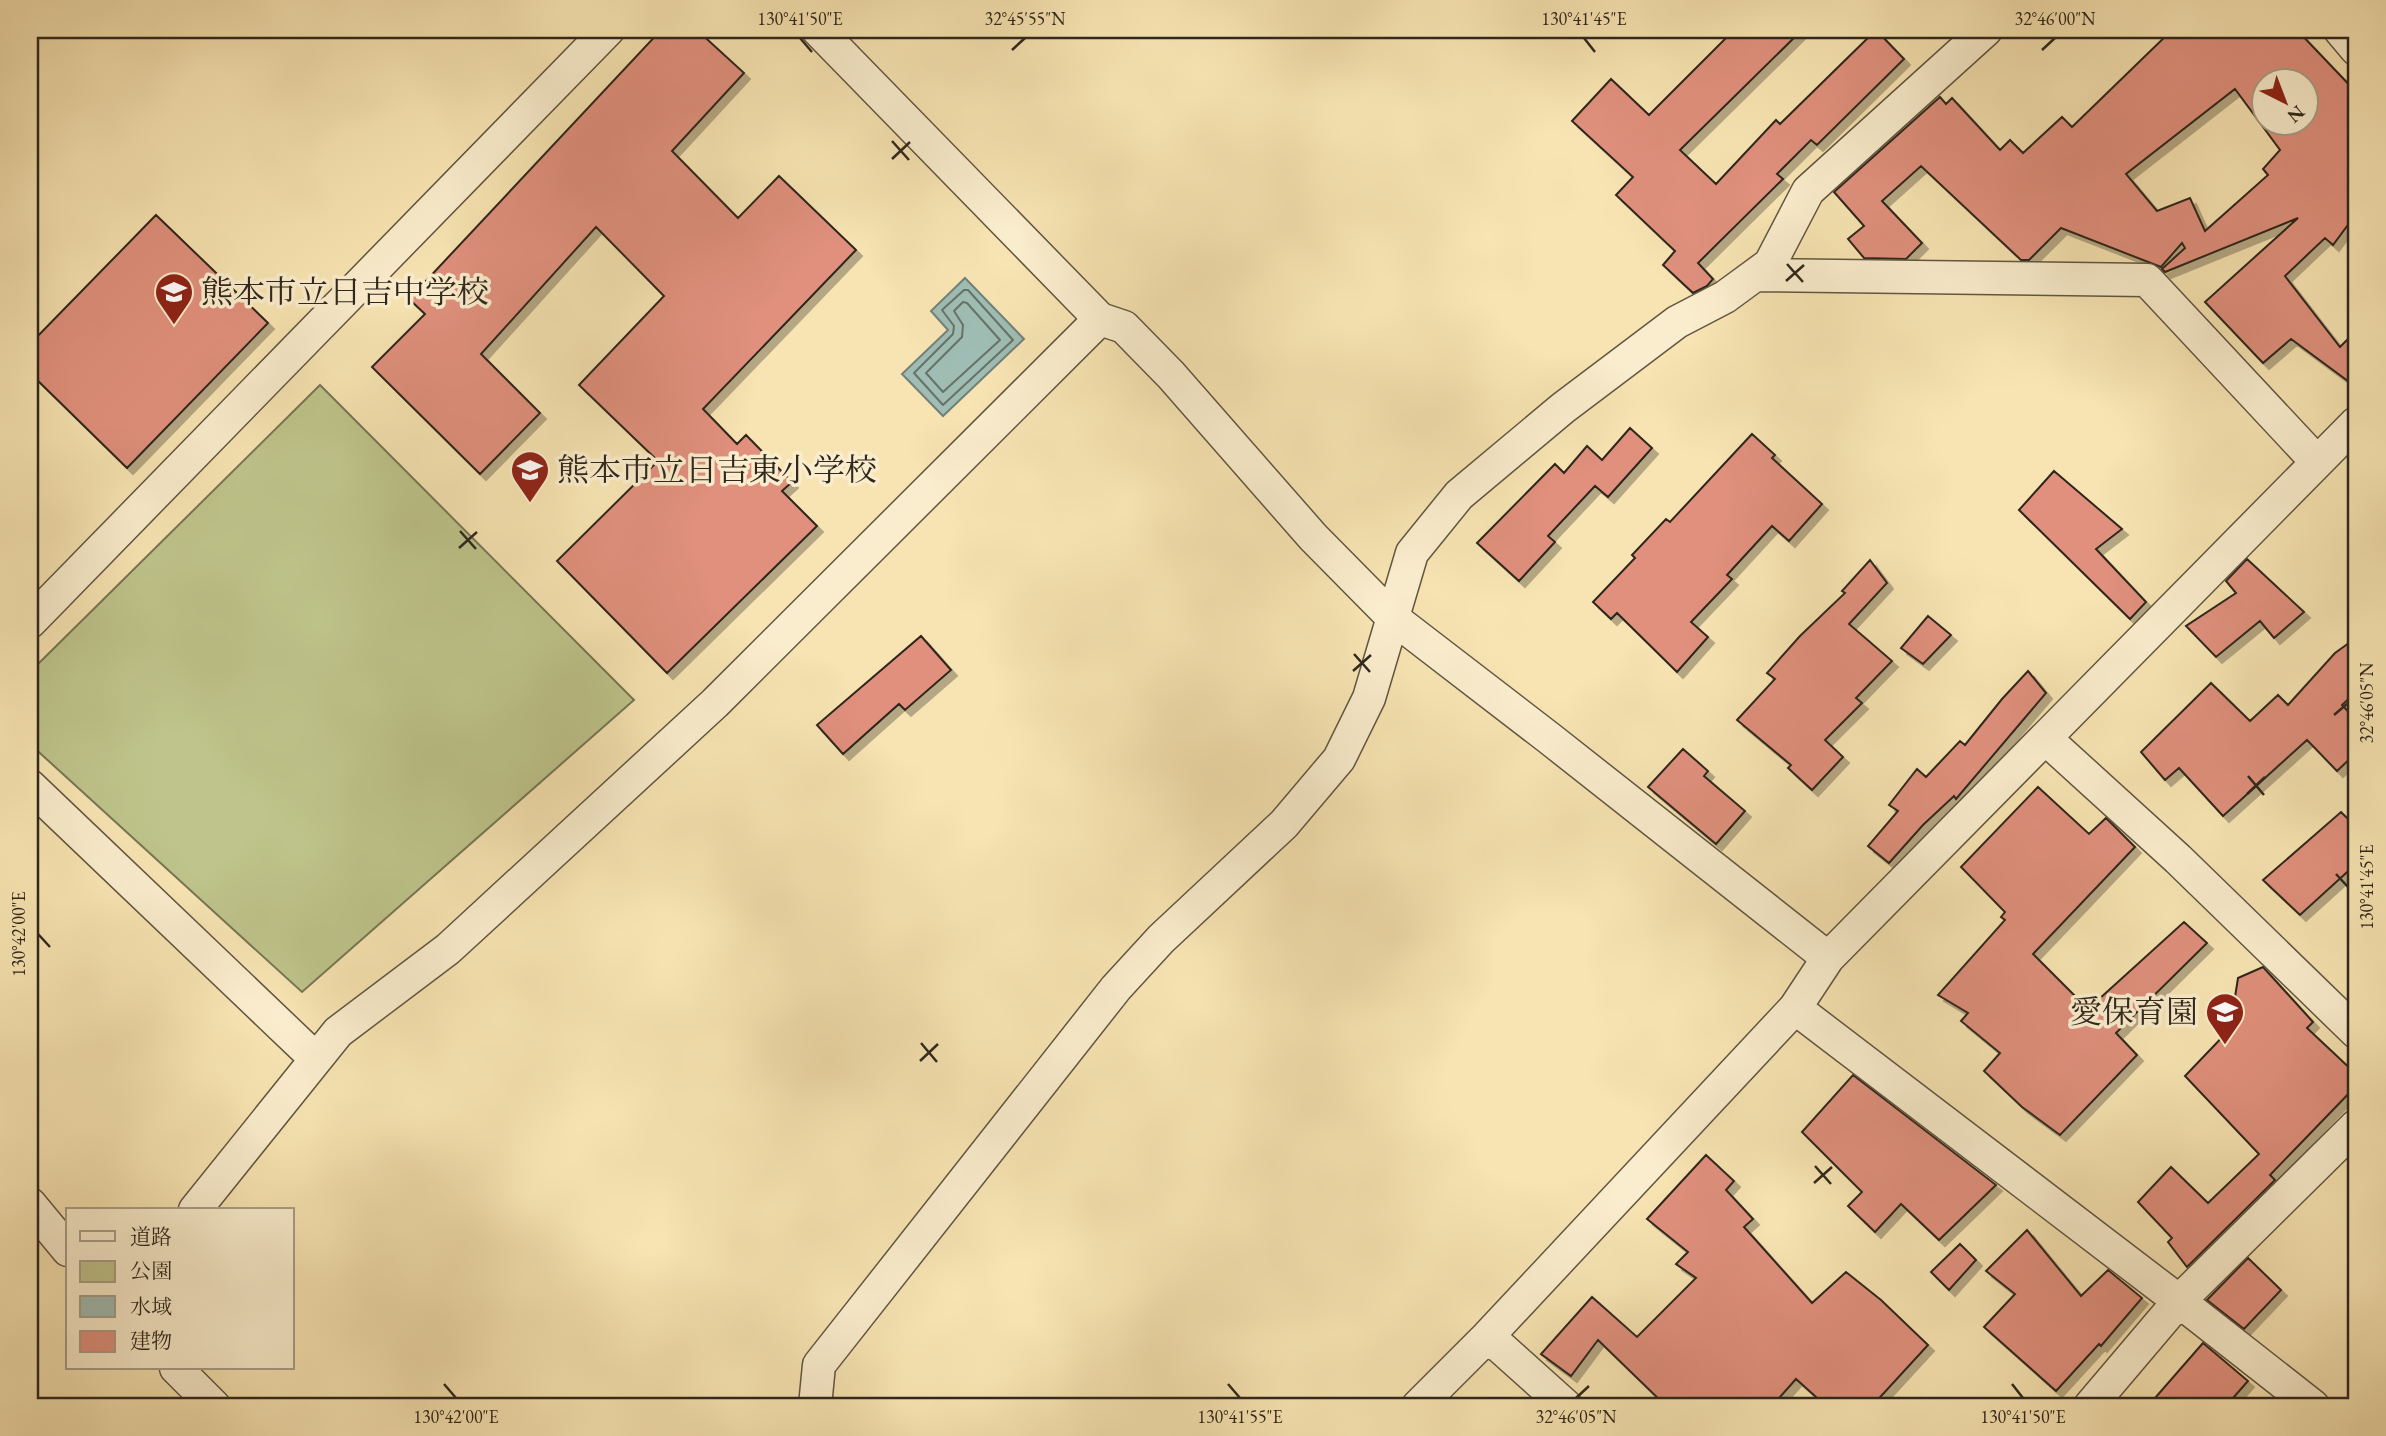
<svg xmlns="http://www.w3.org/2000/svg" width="2386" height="1436" viewBox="0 0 2386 1436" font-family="'EB Garamond','Noto Serif JP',serif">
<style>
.green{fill:#bec48b;stroke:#767654;stroke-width:2}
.water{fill:#9fbdb4;stroke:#728178;stroke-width:2}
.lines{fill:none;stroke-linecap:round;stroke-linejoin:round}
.shore{stroke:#677268;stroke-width:2}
.building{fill:#e0907d;stroke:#2f271d;stroke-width:2;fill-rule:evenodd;filter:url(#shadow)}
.minor-casing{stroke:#615642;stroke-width:35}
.minor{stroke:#faedcd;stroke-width:32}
.ticks{fill:none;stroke:#2f271d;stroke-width:2.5}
.labels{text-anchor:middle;stroke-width:7;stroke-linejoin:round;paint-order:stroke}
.poi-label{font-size:32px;fill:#2f271d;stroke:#faedcd;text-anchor:start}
.neatline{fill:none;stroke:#2f271d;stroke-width:2.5}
.ticks-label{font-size:18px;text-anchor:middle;fill:#2f271d}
</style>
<defs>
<filter id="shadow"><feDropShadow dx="6" dy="6" stdDeviation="0" flood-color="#0004"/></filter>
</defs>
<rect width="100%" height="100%" fill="#f7e4b2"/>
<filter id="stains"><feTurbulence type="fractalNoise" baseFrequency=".00286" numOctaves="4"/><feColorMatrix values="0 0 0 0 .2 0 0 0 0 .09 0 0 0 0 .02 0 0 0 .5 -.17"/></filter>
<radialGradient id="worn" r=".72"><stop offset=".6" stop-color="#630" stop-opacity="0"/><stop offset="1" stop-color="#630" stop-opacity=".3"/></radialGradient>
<!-- green -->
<path class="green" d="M320,385L634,700L302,992L30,744V672Z"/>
<!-- water -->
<path class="water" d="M965,278L1024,339L943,416L902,374L948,330L931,311Z"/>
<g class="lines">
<!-- shore -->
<path class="shore" d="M964,290H968L1013,340L943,405L914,373L953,334L954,326L942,310Z
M963,302L967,303L1000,340L943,392L926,373L962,337L963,325L954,311Z"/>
</g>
<!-- building -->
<path class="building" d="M661,30H697L744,73L672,151L738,218L779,176L856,250L703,409L737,444L746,435L792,482L782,491L817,526L667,673L557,561L658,461L579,385L664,296L596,227L481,354L540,413L480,474L372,367L425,314L409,299Z
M1734,30H1802L1680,150L1716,184L1776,120L1780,124L1876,30L1904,59L1817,145L1811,140L1777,174L1783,179L1698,263L1713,279L1707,286L1693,293L1663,265L1675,251L1616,195L1633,177L1572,121L1611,79L1649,115Z
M2172,30H2297L2356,92V214L2333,245L2325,238L2285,276L2340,347L2356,331V387L2291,339L2263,363L2205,302L2298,218L2165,272L2162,269L2185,248L2182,243L2161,267L2061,228L2029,260H2021L1921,166L1882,201L1922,243L1906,259L1864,258L1848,239L1864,226L1834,192L1940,97L1946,104L1952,98L2000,150L2010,140L2023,153L2062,117L2072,127ZM2264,80H2306V122H2264ZM2235,89L2280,150L2263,169L2268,175L2205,231L2190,198L2157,211L2126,174Z
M156,215L268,323L127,468L30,373V344Z
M1630,428L1652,448L1608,497L1595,486L1548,536L1555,542L1519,581L1477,543L1555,464L1564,473L1587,446L1602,460Z
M1752,434L1775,455L1772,458L1822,504L1789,541L1772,526L1727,575L1732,579L1691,622L1708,637L1677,672L1617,613L1611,619L1593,602L1635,558L1632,555L1666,519L1670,522Z
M2054,471L2122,529L2096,549L2146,602L2130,619L2019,510Z
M2247,559L2304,612L2274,638L2260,621L2216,657L2186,626L2236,593L2226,581Z
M1870,560L1887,583L1849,624L1892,661L1856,698L1862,703L1825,740L1843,757L1812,790L1788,768L1791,765L1737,720L1775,679L1767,673L1800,636L1845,593L1842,591Z
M1928,616L1951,635L1923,664L1901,648Z
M921,636L951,670L905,710L899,704L843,754L817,725Z
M2356,638V692L2342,705L2356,720V753L2337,771L2307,740L2223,816L2179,768L2165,780L2141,752L2211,683L2250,721L2278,695L2288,705L2335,653Z
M2028,671L2046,693L1956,799L1954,796L1923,825L1889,863L1868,846L1898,811L1889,805L1917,769L1926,777L1960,741L1965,745L2002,699Z
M1683,749L1708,771L1704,776L1745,811L1716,844L1648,787Z
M2038,787L2089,834L2106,818L2135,847L2033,954L2088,1009L2184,922L2207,943L2116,1033L2137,1055L2060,1135L2022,1107L1984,1071L2000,1053L1961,1021L1968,1013L1938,995L2005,920L2001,917L2005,912L1961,867Z
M2341,812L2356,827V864L2300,915L2263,880Z
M2263,967L2313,1022L2307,1028L2356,1074V1086L2270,1175L2275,1180L2187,1267L2168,1242L2172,1238L2138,1202L2171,1167L2208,1203L2259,1154L2185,1076L2230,1029L2238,978Z
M1853,1075L1996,1185L1939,1240L1901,1204L1875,1232L1848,1206L1862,1192L1802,1132Z
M1706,1155L1734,1181L1726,1190L1753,1219L1744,1227L1812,1303L1846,1272L1881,1300L1928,1345L1872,1406H1826L1796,1379L1772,1406H1666L1598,1340L1571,1376L1541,1354L1592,1297L1637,1337L1696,1278L1676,1264L1688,1252L1647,1219Z
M2027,1230L2081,1296L2108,1270L2142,1298L2101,1346L2099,1344L2056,1391L1984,1327L2015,1294L1986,1271Z
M1960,1244L1976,1260L1949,1290L1931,1272Z
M2248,1258L2281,1290L2244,1329L2207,1300Z
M2203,1343L2248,1381L2226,1406H2148Z"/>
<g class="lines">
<defs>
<path id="minor" d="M818,30L1100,319L1124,327L1171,375L1313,537L1393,618L1549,738L1828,958
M2340,30L2356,49
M1756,275L2147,280L2317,462
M30,622L608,30
M2045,738L2178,859L2356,1032
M30,786L315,1058
M1795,1008L2179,1301L2313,1406
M30,1204L68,1250
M195,1210L338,1032L448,949L715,703L1100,319
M1488,1336L1566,1406
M176,1368L214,1406
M815,1406L819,1365L1116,988L1161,939L1284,824L1339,759L1369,698L1412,553L1459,495L1563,408L1677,322L1725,297L1770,264L1808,191L1986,30
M1418,1406L1488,1336L1795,1008L1828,958L2356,423
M2090,1406L2179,1301L2356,1126"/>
</defs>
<!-- minor casing -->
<use href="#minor" class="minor-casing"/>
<!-- minor -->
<use href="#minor" class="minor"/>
</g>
<!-- ticks -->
<path class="ticks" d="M800,38L812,52M1584,38L1595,52M1012,50L1025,38M2042,50L2055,38M892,141L909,160M892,159L910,142M1787,264L1803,282M1786,281L1804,265M460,531L476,549M459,548L477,532M1354,654L1370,672M1353,671L1371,655M2334,715L2348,703M2248,776L2264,795M2247,794L2265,777M2336,874L2348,887M38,934L50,947M921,1043L937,1062M920,1061L938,1044M1815,1166L1831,1184M1814,1183L1832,1167M444,1384L456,1398M1228,1384L1240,1398M2012,1384L2023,1398M1576,1398L1589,1386"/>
<!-- icons -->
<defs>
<symbol id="school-pin" viewBox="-11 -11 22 30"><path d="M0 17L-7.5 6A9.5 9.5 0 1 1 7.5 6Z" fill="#8f2418" stroke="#faedcd"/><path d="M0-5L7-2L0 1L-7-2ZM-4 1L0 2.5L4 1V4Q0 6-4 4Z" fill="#fff"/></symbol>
</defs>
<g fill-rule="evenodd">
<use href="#school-pin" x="152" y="270" width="44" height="60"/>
<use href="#school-pin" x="508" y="448" width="44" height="60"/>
<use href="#school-pin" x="2203" y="990" width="44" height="60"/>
</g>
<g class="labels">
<!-- poi labels -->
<g class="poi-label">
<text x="201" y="303">熊本市立日吉中学校</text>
<text x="557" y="481">熊本市立日吉東小学校</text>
<text x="2198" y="1023" text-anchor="end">愛保育園</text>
</g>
</g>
<!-- margin -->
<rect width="2386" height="1436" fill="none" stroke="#f7e4b2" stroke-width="77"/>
<!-- legend -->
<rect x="66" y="1208" width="228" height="161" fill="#faedcd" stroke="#a99e87" stroke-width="2"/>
<rect x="80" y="1231" width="35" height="10" fill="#faedcd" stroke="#a99e87" stroke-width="2"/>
<text x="130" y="1244" font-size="21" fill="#2f271d">道路</text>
<rect x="80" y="1261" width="35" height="21" fill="#bec48b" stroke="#a99e87" stroke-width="2"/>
<text x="130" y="1278" font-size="21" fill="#2f271d">公園</text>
<rect x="80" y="1296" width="35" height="21" fill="#9fbdb4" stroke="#a99e87" stroke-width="2"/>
<text x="130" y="1314" font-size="21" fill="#2f271d">水域</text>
<rect x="80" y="1331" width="35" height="21" fill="#e0907d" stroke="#a99e87" stroke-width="2"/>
<text x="130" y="1348" font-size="21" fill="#2f271d">建物</text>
<!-- north arrow -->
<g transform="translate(2285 102) rotate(138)"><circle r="33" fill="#faedcd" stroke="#a99e87" stroke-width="2"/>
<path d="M0-5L12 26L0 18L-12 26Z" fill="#8f2418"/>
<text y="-10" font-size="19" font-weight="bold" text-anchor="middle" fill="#2f271d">N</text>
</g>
<rect x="38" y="38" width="2310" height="1360" class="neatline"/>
<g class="ticks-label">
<text x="800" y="25">130°41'50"E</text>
<text x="1025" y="25">32°45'55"N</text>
<text x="1584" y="25">130°41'45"E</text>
<text x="2055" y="25">32°46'00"N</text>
<text transform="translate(2367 703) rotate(-90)" y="6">32°46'05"N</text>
<text transform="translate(2367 887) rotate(-90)" y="6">130°41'45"E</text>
<text transform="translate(19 934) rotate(-90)" y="6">130°42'00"E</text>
<text x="456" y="1423">130°42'00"E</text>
<text x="1240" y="1423">130°41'55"E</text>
<text x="1576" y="1423">32°46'05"N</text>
<text x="2023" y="1423">130°41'50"E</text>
</g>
<rect width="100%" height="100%" filter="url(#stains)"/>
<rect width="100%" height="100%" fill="url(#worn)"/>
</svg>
